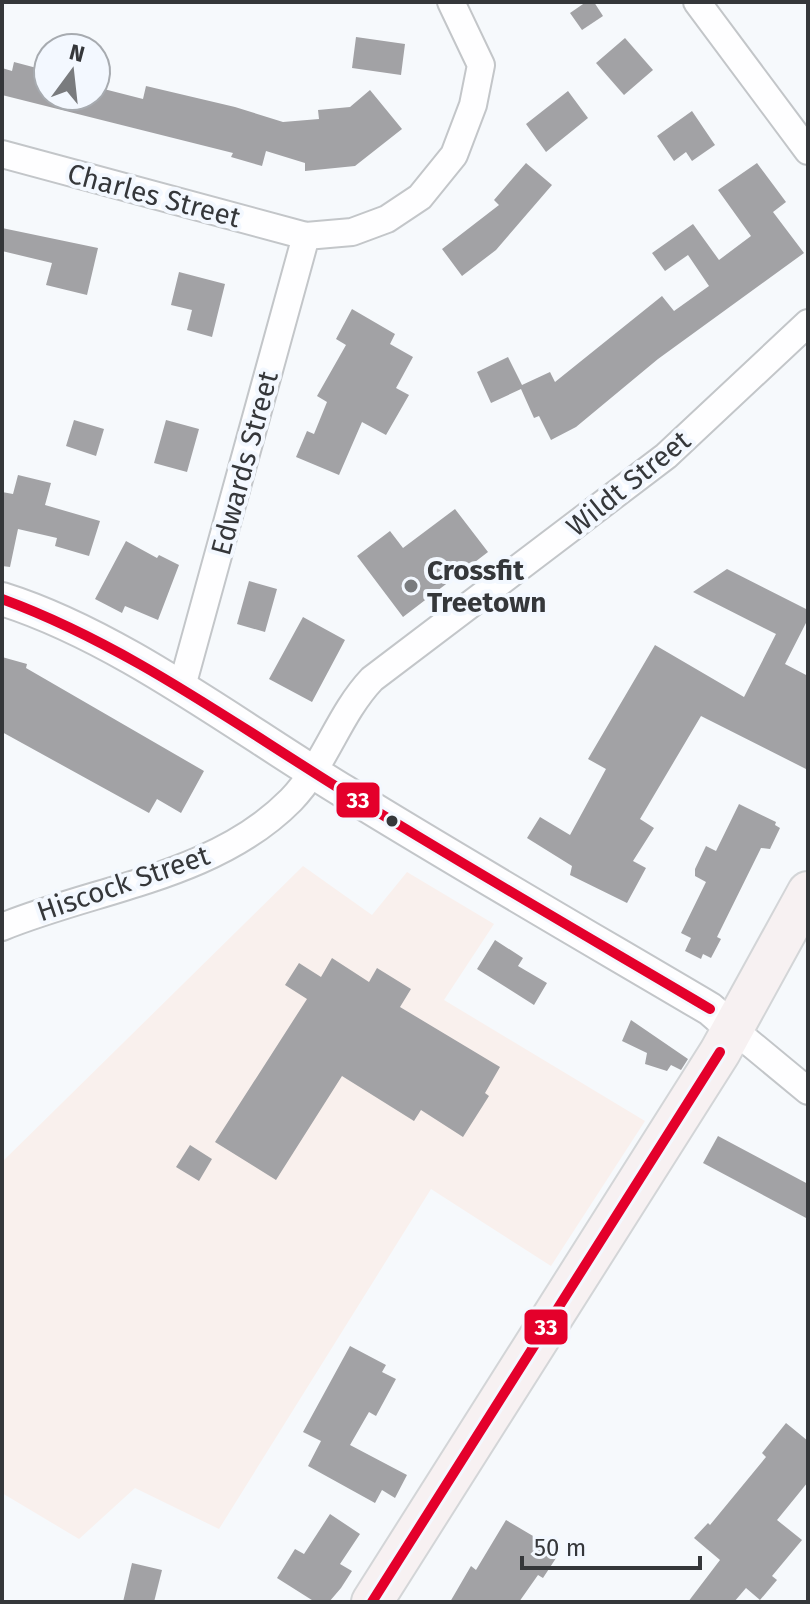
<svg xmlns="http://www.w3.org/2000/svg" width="810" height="1604" viewBox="0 0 810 1604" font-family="'Fira Sans',sans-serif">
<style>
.industrial{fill:#f9f0ed}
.building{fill:#a2a2a5}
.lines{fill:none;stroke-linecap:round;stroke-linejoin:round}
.minor-casing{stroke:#c3c6c9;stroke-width:30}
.tertiary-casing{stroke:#c3c6c9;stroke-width:36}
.primary-casing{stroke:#d3d5d7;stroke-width:44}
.minor{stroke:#fefeff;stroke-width:26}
.tertiary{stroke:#fefeff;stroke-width:32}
.primary{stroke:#f7f1f2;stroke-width:40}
.bus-1-casing{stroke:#f3f8ff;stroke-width:16}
.bus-1{stroke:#e4002b;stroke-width:10}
.poi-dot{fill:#797b7e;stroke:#f3f8ff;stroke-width:3}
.bus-dot{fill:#35373a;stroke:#f3f8ff;stroke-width:3}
.labels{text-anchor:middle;stroke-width:8;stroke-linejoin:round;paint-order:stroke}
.street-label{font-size:28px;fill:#35373a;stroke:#f3f8ff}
.poi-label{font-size:28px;font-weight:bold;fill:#35373a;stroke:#f3f8ff;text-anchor:start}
.line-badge{stroke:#f3f8ff;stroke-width:3}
.badge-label{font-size:22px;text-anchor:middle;font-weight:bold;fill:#fff}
</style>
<rect width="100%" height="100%" fill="#f6f9fc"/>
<!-- industrial -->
<path class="industrial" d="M303,866L372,915L407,872L494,924L444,1000L645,1121L551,1266L431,1189L219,1529L135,1488L79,1539L2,1493V1162Z"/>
<!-- building -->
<path class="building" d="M586,2H594L603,16L582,30L570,13Z
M356,37L405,44L401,75L352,68Z
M625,38L653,70L624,95L596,63Z
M14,62L48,71V96H96V87L143,99L146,86L235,107L283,122L319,119L318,110L350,107L370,90L402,129L355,166L305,171V163L266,151L262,166L231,157L233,153L2,95V68L12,71Z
M568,91L588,118L546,152L526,124Z
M692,111L715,145L692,161L686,152L674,161L657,136Z
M526,163L552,185L496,250L462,276L442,249L499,205L494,200Z
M757,163L786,202L773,212L804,253L658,359L576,427L551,440L539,416L534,418L521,389L491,403L477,372L508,357L522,385L550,372L555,382L662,296L674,311L709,286L688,255L665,271L652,253L693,224L719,260L751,236L718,190Z
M2,228L98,248L87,295L46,285L52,263L2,251Z
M179,272L225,284L212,337L187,330L192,310L171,305Z
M352,309L395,334L390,344L413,357L396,388L409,395L386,435L362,422L339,475L296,457L307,431L314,434L327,402L317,396L346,345L336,339Z
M74,420L104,429L96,456L66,446Z
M166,420L199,429L187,472L154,463Z
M18,475L51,483L45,505L100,521L89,556L55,546L57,538L18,529L10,567L2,566V492L13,494Z
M455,509L488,552L403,617L357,556L390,531L403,548Z
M126,541L157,558L159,555L179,565L158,620L125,606L122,613L95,599Z
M727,569L808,610V619L785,664L808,676V770L701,716L640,819L654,828L633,861L646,868L627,903L570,875L572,866L527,838L540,817L570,835L606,769L588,759L655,645L744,697L776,634L693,592Z
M249,581L277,589L265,632L237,624Z
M303,617L345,640L312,702L269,679Z
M2,657L27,664L26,668L204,771L181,813L157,799L149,813L2,732Z
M739,804L776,822L775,825L780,828L770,849L761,848L717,937L721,939L711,958L703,954L701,959L685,951L691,938L681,933L706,882L695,876V869L706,846L716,851Z
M495,940L523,958L518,966L547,983L534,1005L477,969Z
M332,958L369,982L377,968L411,989L400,1007L500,1067L485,1093L489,1096L463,1137L421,1110L414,1121L342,1076L276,1180L215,1142L307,999L285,985L299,963L321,977Z
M631,1020L688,1059L681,1070L671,1065L667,1071L645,1064L647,1053L622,1041Z
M718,1136L808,1184V1219L703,1163Z
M190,1145L212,1159L199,1181L176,1167Z
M350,1346L386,1365L382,1372L396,1379L376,1416L369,1412L350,1445L407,1475L395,1498L382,1490L375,1503L308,1466L321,1441L303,1432Z
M786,1423L808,1441V1482L777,1520L802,1540L772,1576L777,1580L760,1600L746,1588L734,1602H688L720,1560L694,1538L708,1523L710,1525L766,1457L762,1453Z
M330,1514L360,1534L340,1564L352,1571L341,1588L329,1602H315L277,1578L295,1549L304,1554Z
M506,1520L560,1552L543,1578L538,1575L519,1602H450L471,1566L476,1570Z
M132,1563L162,1570L154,1602H123Z"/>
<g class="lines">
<defs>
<path id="minor" d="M697,2L808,151
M2,154L306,236L352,232L387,219L420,197L454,155L473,105L481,65L451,2
M181,690L306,236
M2,927C97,888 215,877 291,800C325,765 338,715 372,679L666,456L808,323
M733,1029L808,1091"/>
<path id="tertiary" d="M2,599C120,636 239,728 345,792C465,866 588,937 710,1009L733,1029"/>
<path id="primary" d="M372,1602L720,1052L808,892"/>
</defs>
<!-- minor casing -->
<use href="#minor" class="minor-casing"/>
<!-- tertiary casing -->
<use href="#tertiary" class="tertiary-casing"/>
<!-- primary casing -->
<use href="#primary" class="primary-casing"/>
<!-- minor -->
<use href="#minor" class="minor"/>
<!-- tertiary -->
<use href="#tertiary" class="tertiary"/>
<!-- primary -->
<use href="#primary" class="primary"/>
<defs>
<path id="bus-1" d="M2,599C127,645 233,723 345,792C465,866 588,937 710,1009
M372,1602L720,1052"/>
</defs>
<!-- bus-1 casing -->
<use href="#bus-1" class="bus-1-casing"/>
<!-- bus-1 -->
<use href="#bus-1" class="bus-1"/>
</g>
<!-- markers -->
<circle class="poi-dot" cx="411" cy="586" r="8"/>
<circle class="bus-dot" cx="392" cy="821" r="7"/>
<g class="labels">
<!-- street labels -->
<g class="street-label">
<text transform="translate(154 195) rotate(15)" y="10">Charles Street</text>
<text transform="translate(244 463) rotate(-75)" y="10">Edwards Street</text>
<text transform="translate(628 483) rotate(-39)" y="10">Wildt Street</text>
<text transform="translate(123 883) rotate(-19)" y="10">Hiscock Street</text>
</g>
<!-- poi labels -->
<g class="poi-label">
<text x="427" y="580">Crossfit<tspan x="427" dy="32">Treetown</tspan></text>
</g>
</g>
<g class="line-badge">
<rect x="335" y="781" width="46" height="38" rx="8" fill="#e4002b"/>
<rect x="523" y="1308" width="46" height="38" rx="8" fill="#e4002b"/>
</g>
<g class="badge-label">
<text x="358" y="808">33</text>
<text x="546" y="1335">33</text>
</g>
<!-- border -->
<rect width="810" height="1604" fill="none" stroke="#35373a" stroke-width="8"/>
<!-- north arrow -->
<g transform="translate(72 72) rotate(15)"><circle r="38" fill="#f3f8ff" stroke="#a7abb0" stroke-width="2"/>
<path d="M0-6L14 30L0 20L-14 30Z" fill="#797b7e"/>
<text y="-12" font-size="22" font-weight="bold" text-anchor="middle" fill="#35373a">N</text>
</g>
<!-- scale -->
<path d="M522 1556v12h178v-12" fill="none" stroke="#35373a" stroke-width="4"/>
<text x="534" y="1556" font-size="24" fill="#35373a" stroke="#f3f8ff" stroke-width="6" paint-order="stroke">50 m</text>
</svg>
